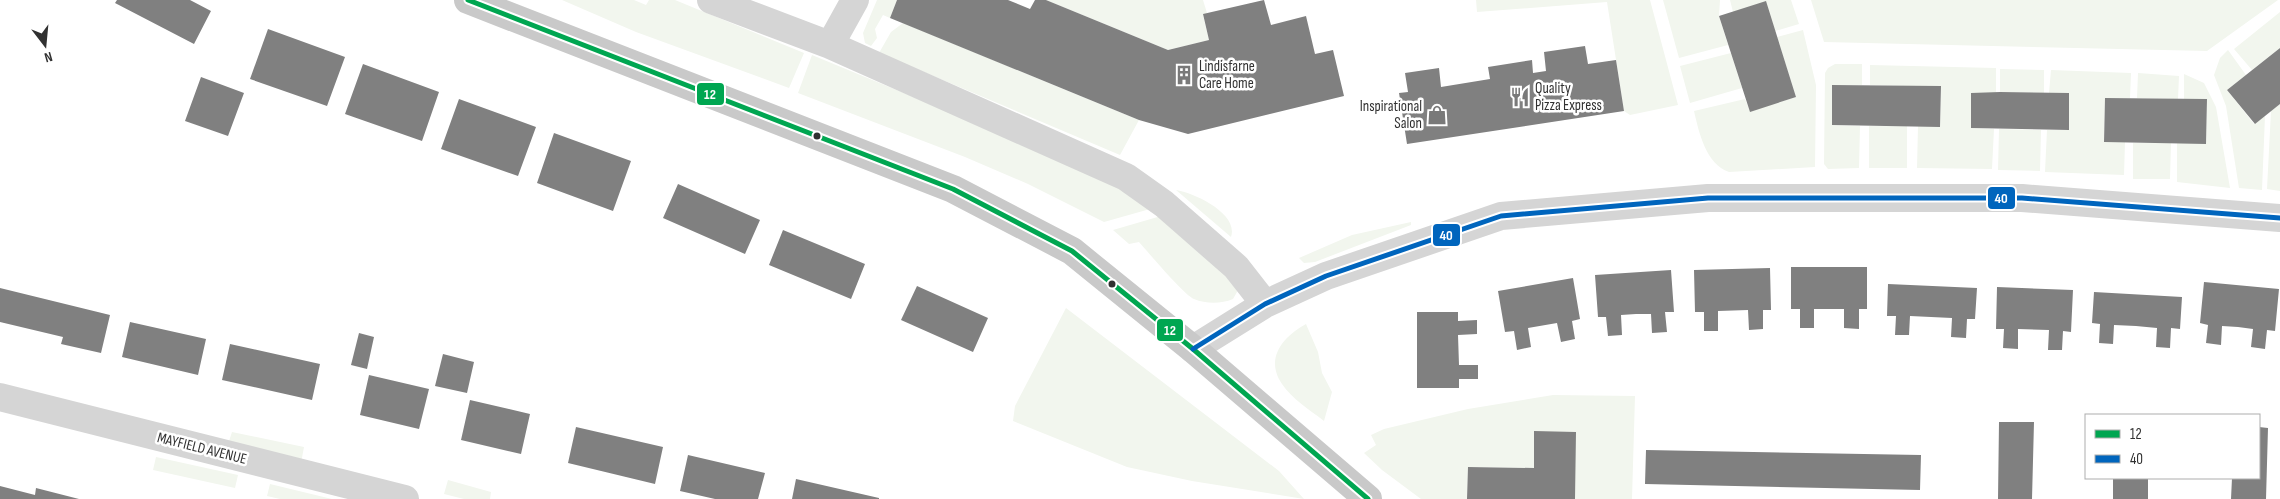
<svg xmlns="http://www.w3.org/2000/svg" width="2280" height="499" viewBox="0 0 2280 499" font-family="'Sofia Sans Condensed',sans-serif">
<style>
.green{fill:#f2f6ee}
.building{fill:#808080}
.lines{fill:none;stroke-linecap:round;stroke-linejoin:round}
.minor{stroke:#d5d5d5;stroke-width:28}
.major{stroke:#c9c9c9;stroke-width:28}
.bus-1-casing{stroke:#fff;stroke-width:9}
.bus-2-casing{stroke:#fff;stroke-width:9}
.bus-1{stroke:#00a651;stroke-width:5}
.bus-2{stroke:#0065bd;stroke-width:5}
.bus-dot{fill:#313131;stroke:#fff;stroke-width:2}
.labels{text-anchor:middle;stroke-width:5;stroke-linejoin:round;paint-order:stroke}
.poi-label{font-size:15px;fill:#313131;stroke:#fff;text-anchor:start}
.street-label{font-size:15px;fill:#313131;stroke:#fff}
.line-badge{stroke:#fff;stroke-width:2}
.badge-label{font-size:14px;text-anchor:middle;font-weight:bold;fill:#fff}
</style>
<rect width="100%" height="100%" fill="#fff"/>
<!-- green -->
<path class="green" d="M562,0H634L646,5L649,0H675L804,53L789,88L636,32Z
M877,0H897L890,18L883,15L875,29L877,38L871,46L865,43L863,33Z
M1046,0H1203L1207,13L1203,15L1209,40L1168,50Z
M1476,0H1650L1678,105L1630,115L1624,111L1607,2L1477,12Z
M1663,0H1720L1719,16L1728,45L1679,58Z
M1730,0H1791L1799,24L1775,31L1733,12Z
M1811,0H2278L2207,51L1824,42Z
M2280,12V48L2252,70L2234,49Z
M903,23L1139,120L1120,155L879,53L891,32Z
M1803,30L1816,85L1815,167L1729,172C1706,164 1699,133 1694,111L1745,99L1750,111L1796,97L1777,37Z
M2228,50L2246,75L2227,90L2254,124L2265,116L2262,190L2239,188L2226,106L2214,75L2220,58Z
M1731,53L1742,88L1690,103L1680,66Z
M812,55L1037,148L1124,190L1150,209L1104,222L1028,184L965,157L798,93Z
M1835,64H1862V85H1832V125L1860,126L1859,168L1828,169L1824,164L1825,73L1828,68Z
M1870,65L1996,68V93L1971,94V128L1994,129L1992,169L1917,168L1918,126H1940L1941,87L1870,85Z
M2000,69L2044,70V93L2000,92Z
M2051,70L2131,73L2130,98H2105L2104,142H2125L2124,175L2045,172L2047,130H2069V93H2049Z
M2138,73L2179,76L2178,99L2137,98Z
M2184,74L2204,83L2216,107L2230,188L2177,182V143H2206L2207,99H2184Z
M2280,104V191L2267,189L2271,111Z
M1869,126H1907V168H1869Z
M1999,129L2041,130L2040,171L1998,170Z
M2133,143H2171L2170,179H2133Z
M1176,190C1195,193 1239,214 1231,237Z
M1161,216L1236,283L1237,292L1233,299C1221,304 1206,304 1194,299C1184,295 1148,252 1139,242L1129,244L1113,230Z
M1411,222V225L1315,262L1304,263L1299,258L1352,235Z
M1066,308L1279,471L1304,499L1192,481L1127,467L1013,421L1015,406Z
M1306,324L1318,352L1322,373L1332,392L1324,421C1310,410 1292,399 1282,384C1264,358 1284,336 1306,324Z
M1553,395L1635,396L1632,499H1575L1534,431V468L1468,467L1467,499H1421L1382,470L1364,453L1376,445L1371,435L1384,429L1468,409Z
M232,432L304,447L301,463L228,444Z
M156,457L238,475L235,488L153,470Z
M448,480L491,492L490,499H464L444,494Z
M270,484L332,499H280L267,496Z"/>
<!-- building -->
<path class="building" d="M117,0H190L211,11L194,44L115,3Z
M897,0H1008L1030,9L1035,0H1046L1168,50L1209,40L1203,14L1264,0L1271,25L1306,16L1315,54L1333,50L1344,96L1188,134L1139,120L890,18Z
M1766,1L1796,97L1750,112L1719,16Z
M268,29L345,57L327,106L250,79Z
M1585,46L1588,64L1616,60L1624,111L1407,144L1399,93L1408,92L1405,73L1439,68L1441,87L1490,79L1488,67L1532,60L1533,73L1546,71L1544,52Z
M2280,48V104L2255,124L2227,90Z
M363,64L439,92L422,141L345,114Z
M201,77L244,93L228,136L185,121Z
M1832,85L1941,86L1940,127L1832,125Z
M2000,92L2069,93V130L1971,128V93Z
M2105,98L2207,99L2206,144L2104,142Z
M459,99L536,127L518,176L441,149Z
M554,133L631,161L613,211L537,183Z
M678,184L760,220L745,254L663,218Z
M783,230L865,264L851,299L769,265Z
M1791,267H1867V309H1859V329L1844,328V309H1814V328H1800V309H1791Z
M1770,268L1771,310H1763V329L1749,330L1748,310L1718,311V331H1704V312H1695L1694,270Z
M1671,270L1674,312H1665L1667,332L1652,333L1651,314H1636L1621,315L1622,335L1608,336L1606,317H1598L1595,275Z
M1573,278L1580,319L1572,321L1575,339L1561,342L1557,323L1528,328L1531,347L1517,350L1514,331L1505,332L1498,291Z
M2204,282L2279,289L2275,331L2267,330L2265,349L2251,347L2253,329L2238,327L2222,326L2221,345L2206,343L2208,325L2200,323Z
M1888,284L1977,288L1975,319H1967L1966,338L1951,337L1952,318L1910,316L1909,335H1895L1896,316H1887Z
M917,286L988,318L973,352L901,320Z
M1997,287L2073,290L2071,332L2063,331L2062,350H2048L2049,330L2018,329V349L2003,348L2004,329H1996Z
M0,288L110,315L101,353L61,344L63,337L0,322Z
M2094,292L2182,297L2180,329L2171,328L2170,348L2156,347L2157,328L2136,326L2114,325L2113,344L2099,343L2100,324L2092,323Z
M1417,312H1458V321L1477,320V334L1458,335L1459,365H1478V379H1459V388H1417Z
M130,322L206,339L198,375L122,357Z
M359,333L374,337L367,369L351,365Z
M230,344L320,364L312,400L222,380Z
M443,354L474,362L467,393L435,386Z
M369,375L429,389L419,429L360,415Z
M470,400L530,414L521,454L461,440Z
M1999,422H2034L2032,499H1998Z
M576,427L663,447L655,484L568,463Z
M2259,427L2268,428L2266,499H2231L2232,478H2259Z
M1534,431L1576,432L1575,499H1467L1468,467L1534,468Z
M1646,450L1921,455L1920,490L1645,484Z
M688,455L765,473L758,499H715L680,491Z
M2113,478H2148V499H2113Z
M796,479L879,498V499H792Z
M0,486L35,495L36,488L79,499H0Z"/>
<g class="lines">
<!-- minor -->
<path class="minor" d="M711,0L830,45L1126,177L1164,204L1236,267L1265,304
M830,45L855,0
M1193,349L1265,304L1326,276L1501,216L1708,198H2022L2280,218
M0,397L405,499"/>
<!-- major -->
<path class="major" d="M468,0L953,189L1072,251L1193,349L1368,499"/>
<defs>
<path id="bus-1" d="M468,0L953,189L1072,251L1193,349L1368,499"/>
<path id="bus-2" d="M1193,349L1265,304L1326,276L1501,216L1708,198H2022L2280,218"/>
</defs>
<!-- bus-1 casing -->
<use href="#bus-1" class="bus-1-casing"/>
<!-- bus-2 casing -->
<use href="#bus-2" class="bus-2-casing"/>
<!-- bus-1 -->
<use href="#bus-1" class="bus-1"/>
<!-- bus-2 -->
<use href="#bus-2" class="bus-2"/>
</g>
<!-- icons -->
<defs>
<symbol id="building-bare" viewBox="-9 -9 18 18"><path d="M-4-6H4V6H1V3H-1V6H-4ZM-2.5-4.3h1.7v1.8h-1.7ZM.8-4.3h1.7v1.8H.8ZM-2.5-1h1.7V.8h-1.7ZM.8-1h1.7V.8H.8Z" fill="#797979" stroke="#fff" stroke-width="2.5" paint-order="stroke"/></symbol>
<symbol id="restaurant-bare" viewBox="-9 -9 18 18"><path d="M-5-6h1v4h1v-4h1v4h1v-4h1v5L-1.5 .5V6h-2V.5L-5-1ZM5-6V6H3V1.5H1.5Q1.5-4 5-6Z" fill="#797979" stroke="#fff" stroke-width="2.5" paint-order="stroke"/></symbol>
<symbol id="shop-bare" viewBox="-9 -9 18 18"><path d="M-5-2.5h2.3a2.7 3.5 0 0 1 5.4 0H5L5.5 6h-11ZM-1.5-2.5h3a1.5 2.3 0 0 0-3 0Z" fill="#797979" stroke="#fff" stroke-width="2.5" paint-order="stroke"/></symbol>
</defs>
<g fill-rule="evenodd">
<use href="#building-bare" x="1170" y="61" width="28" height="28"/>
<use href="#restaurant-bare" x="1506" y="83" width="28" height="28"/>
<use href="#shop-bare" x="1423" y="101" width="28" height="28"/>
</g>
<!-- markers -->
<g class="bus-dot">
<circle cx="817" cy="136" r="4.5"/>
<circle cx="1112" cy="284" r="4.5"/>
</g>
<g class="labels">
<!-- poi labels -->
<g class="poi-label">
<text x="1199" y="71">Lindisfarne<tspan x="1199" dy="17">Care Home</tspan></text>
<text x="1535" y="93">Quality<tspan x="1535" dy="17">Pizza Express</tspan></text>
<text x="1422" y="111" text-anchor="end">Inspirational<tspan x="1422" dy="17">Salon</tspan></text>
</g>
<!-- street labels -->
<g class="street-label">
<text transform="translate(202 448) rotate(14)" y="5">MAYFIELD AVENUE</text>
</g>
</g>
<g class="line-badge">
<rect x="696" y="82" width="29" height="24" rx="5" fill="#00a651"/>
<rect x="1987" y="186" width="29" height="24" rx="5" fill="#0065bd"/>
<rect x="1432" y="223" width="29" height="24" rx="5" fill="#0065bd"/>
<rect x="1156" y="318" width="28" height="24" rx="5" fill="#00a651"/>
</g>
<g class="badge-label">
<text x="710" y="99">12</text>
<text x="2001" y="203">40</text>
<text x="1446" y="240">40</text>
<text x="1170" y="335">12</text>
</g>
<!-- legend -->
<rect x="2085" y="414" width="175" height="65" fill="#ffffff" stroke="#adadad"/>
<rect x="2095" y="430" width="25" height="8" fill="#00a651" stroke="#adadad"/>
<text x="2130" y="439" font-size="15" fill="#313131">12</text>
<rect x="2095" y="455" width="25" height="8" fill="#0065bd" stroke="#adadad"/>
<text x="2130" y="464" font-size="15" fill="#313131">40</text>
<!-- north arrow -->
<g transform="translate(45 45) rotate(164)" stroke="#ffffff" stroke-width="4" paint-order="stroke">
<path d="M0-4L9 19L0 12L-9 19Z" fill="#313131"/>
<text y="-8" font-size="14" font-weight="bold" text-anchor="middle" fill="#313131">N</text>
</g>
</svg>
